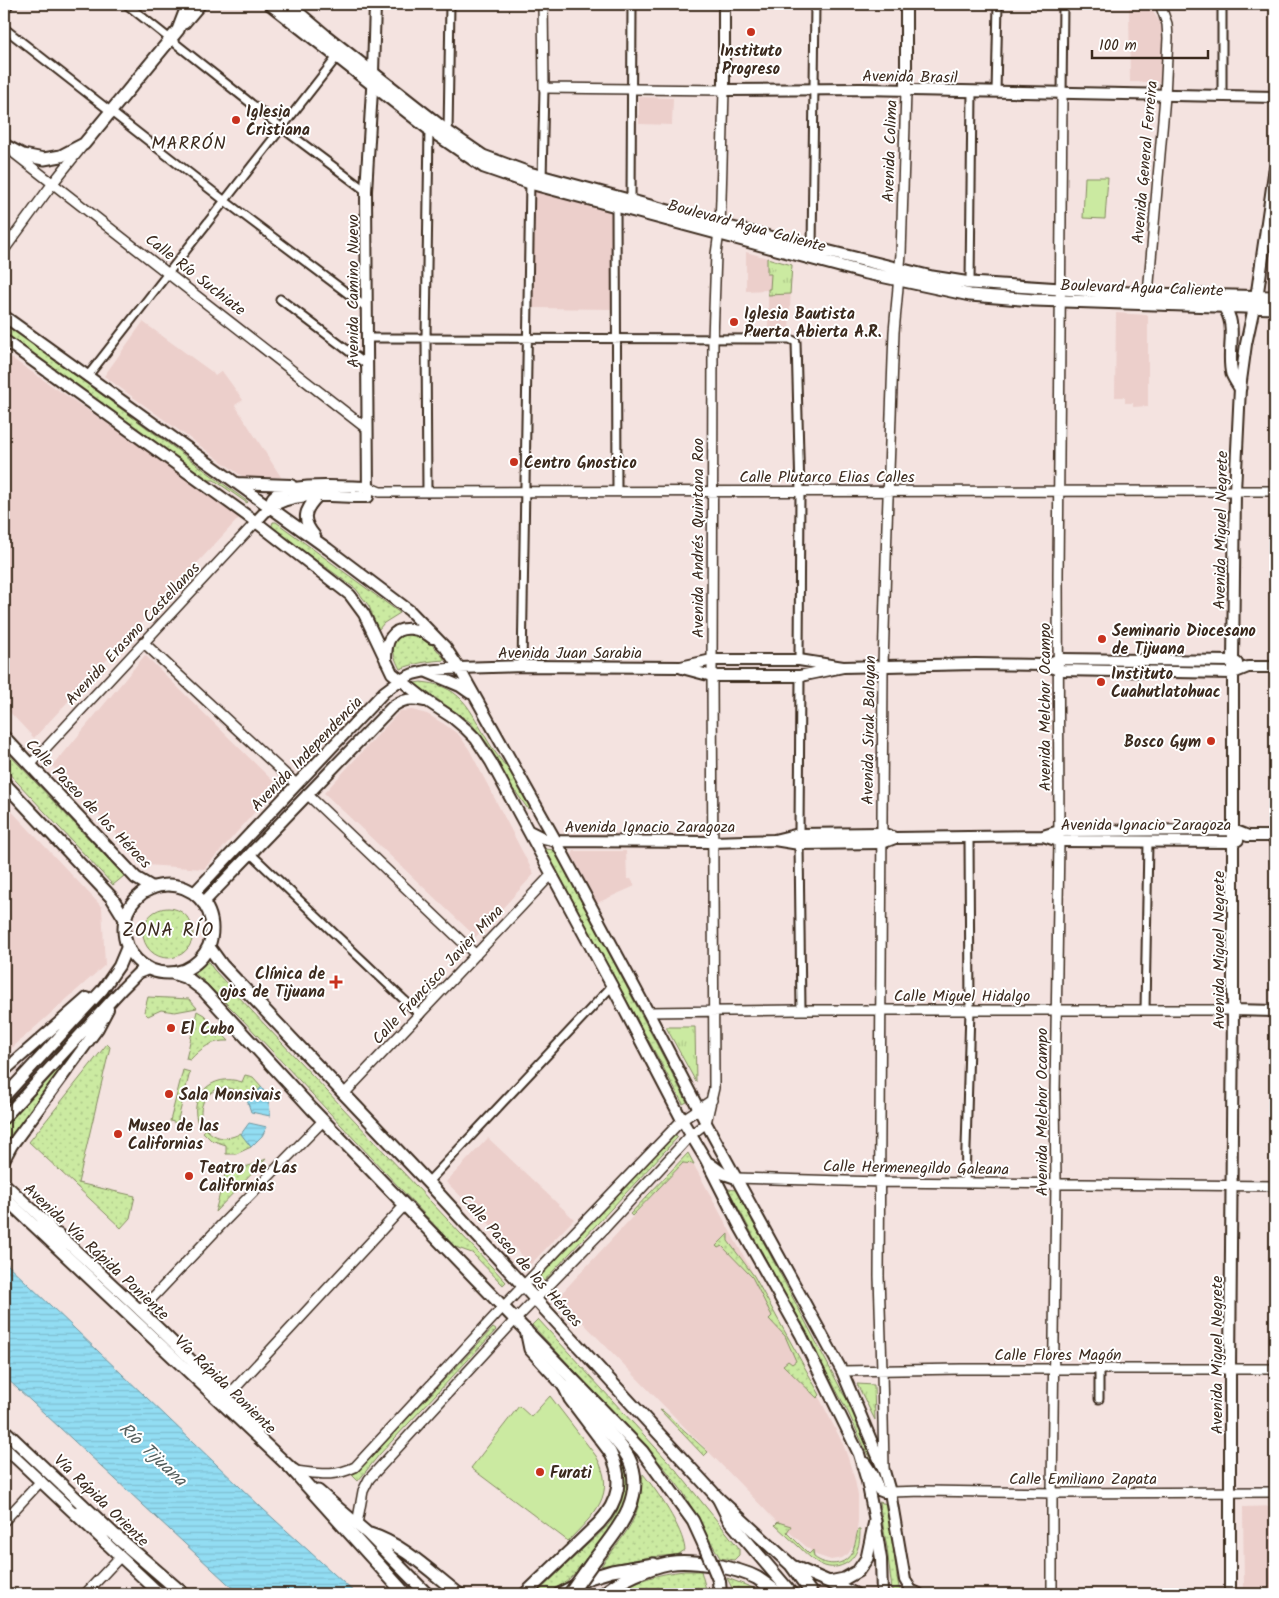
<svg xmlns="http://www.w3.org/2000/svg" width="1279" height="1598" viewBox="0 0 1279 1598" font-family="Kalam,sans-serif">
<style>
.built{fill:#eccfcb}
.grass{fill:url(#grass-dots);stroke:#838a60}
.park{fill:url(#park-tufts);stroke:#838a60}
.pitch{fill:#cbeaa1;stroke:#838a60}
.water{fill:url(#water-rules);stroke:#6f959e}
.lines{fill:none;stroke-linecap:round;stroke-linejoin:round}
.minor-casing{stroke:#3b2a1e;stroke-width:11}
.tertiary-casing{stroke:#3b2a1e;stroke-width:12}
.secondary-casing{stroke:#3b2a1e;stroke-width:14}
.primary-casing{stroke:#3b2a1e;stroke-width:15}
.trunk-casing{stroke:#3b2a1e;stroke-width:15}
.motorway-casing{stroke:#3b2a1e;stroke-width:16}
.minor{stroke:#fff;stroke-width:7}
.tertiary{stroke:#fff;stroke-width:9}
.secondary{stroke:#fff;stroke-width:10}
.primary{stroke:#fff;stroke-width:11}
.trunk{stroke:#fff;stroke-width:11}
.motorway{stroke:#fff;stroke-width:12}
.primary-bridge-casing{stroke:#3b2a1e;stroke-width:15;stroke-linecap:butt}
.motorway-bridge-casing{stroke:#3b2a1e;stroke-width:16;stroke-linecap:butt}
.primary-bridge{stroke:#fff;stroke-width:11}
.motorway-bridge{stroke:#fff;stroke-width:12}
.poi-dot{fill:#c8321e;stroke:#fff;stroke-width:2}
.labels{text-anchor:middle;stroke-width:4;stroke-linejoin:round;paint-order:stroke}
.poi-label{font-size:16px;font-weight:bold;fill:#3b2a1e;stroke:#fff;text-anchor:start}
.street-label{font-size:16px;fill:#3b2a1e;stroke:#fff}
.neighbourhood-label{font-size:18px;letter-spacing:1px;fill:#3b2a1e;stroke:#fff}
.water-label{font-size:18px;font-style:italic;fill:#55605e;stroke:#fff}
.quarter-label{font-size:19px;letter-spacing:1px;fill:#3b2a1e;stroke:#fff}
</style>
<defs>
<pattern id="grass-dots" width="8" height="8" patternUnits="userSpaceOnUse" patternTransform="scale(1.25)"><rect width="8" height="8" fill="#cbeaa1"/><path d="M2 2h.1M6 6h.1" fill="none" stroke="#afc98a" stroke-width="1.8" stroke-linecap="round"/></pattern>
<pattern id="park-tufts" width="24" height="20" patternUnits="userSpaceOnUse" patternTransform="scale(1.25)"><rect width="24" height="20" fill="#cbeaa1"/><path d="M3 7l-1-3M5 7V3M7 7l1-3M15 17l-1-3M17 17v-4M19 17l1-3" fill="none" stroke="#afc98a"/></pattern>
<pattern id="water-rules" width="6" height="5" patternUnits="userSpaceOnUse" patternTransform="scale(1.25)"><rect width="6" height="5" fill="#92ddf3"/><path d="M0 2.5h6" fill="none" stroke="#7fbed0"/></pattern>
</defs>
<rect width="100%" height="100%" fill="#f4e3e0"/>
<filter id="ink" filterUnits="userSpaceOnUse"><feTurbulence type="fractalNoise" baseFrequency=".02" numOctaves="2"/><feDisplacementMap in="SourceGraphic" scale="10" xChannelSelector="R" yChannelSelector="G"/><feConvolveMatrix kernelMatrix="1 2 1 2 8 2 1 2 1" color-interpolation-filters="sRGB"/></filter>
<g filter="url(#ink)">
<!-- built -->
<path class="built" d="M1129,4H1148L1165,30L1163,82H1130Z
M639,97L673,98L672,125L639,124Z
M535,190L612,211V309L533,308Z
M746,252L792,265L789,330L768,329V290L746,291Z
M1116,313L1148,315V406L1133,407V403H1125V397H1115Z
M143,322L212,372L215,376L222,371L243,400L235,405L281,477H243L104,376Z
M4,353L127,437L240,517L34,738L4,706Z
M145,655L278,786L204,869L146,865L53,767V764L63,754Z
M412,710L427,714L444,724L459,735L469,749L534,874L476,937L324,793L400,711Z
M4,803L102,907L105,965L4,1055Z
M574,851H626L627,879H631L635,886L597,903L572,855Z
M488,1138L574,1219L531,1264L446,1182Z
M689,1156L798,1356L843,1444L848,1458L855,1480L858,1496V1520L856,1539L854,1545L848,1554L842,1558L831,1560L816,1555L775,1520L558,1297Z
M1275,1506V1590H1244L1243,1507Z"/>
<!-- grass -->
<path class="grass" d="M4,323L248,502L247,503L214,480H205L4,335Z
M273,522H276L400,613L384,623L378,630L369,606L356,589L272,528V525Z
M402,634C423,631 434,646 445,660C429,661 415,663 400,669C394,658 388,642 402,634Z
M421,682C467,686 471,716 493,749C499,758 506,766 512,774C519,785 524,797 530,808L528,809L515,791L512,789L488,744L470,722L414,683Z
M4,749L124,876L113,885L4,768Z
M545,849L555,850L687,1102L683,1104Z
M143 933a25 25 0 1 1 50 0a25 25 0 1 1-50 0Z
M207,960L214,970L252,1011L506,1282L503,1285L472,1253L455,1247L242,1019L203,980L194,973L201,967Z
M148,997L189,999L197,1008L175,1012L161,1010L148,1016L144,1012Z
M197,1011L204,1015L229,1041C212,1040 201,1048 190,1060L186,1059Z
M107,1044L110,1047L78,1183L135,1196L130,1218L121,1228L29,1142Z
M69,1058L70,1059L4,1146V1127Z
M183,1070L190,1072L177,1123L170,1121Z
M245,1075L253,1077L262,1087L247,1100C228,1074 192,1094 203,1124L199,1126C186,1096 213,1072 242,1082Z
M206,1129C216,1140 229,1140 241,1133L251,1147L236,1154H226V1145L211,1140L203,1132Z
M675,1134L678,1137L544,1281L540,1277Z
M688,1153L694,1164L683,1163L632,1216L630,1214Z
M266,1159L215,1212L227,1167C242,1170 252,1165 266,1159Z
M728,1189L736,1190L844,1395L854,1409L875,1462H873L868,1455L848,1412Z
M728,1234V1241L754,1276L820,1395L817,1398L783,1365L788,1361L792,1364L796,1361L785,1336L769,1319L772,1316L752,1277L722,1246L718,1248L716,1246Z
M538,1319L676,1470L739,1548V1555L734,1560L720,1558L683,1492L663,1466L532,1325Z
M493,1328L496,1330L379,1455L358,1481L352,1475L360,1469Z
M660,1410L663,1411L708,1452L704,1456Z
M598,1426C614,1444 627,1456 629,1482C629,1486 630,1490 629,1494C626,1515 569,1588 548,1594C544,1595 539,1594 536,1594C553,1578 569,1562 586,1546C597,1536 611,1525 617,1511C623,1496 625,1478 621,1462C617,1449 605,1437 598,1426Z
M643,1474C657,1491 683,1528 685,1550L677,1555L650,1557L601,1566C613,1549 629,1532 636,1513C641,1500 641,1487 643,1474Z
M879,1502L887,1504L891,1525L897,1577L899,1587L901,1592L904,1594H894L892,1590L887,1548Z
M778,1522L791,1526L787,1532L809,1554L813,1550L814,1557C827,1567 846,1567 853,1550C856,1543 856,1536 858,1530H860C860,1543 858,1557 845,1564C825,1574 812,1559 798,1546C790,1539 783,1532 775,1525Z
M684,1571H701L707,1593L692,1594L651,1593L614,1594C636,1580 658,1574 684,1571Z
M727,1578L756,1589L763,1594H735Z"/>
<!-- park -->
<path class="park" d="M767,258L792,265L790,294L768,295V289H770L771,274H767Z
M666,1027H695L696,1082Z
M857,1384L874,1385L875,1420Z"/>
<!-- pitch -->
<path class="pitch" d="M1085,177H1108L1105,219L1083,218Z
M550,1396L596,1456C618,1495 594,1514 568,1541L471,1468L519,1406L531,1417Z"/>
<!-- water -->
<path class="water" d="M262,1087C268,1096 270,1105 270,1116L251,1112L247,1100Z
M249,1123L267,1127L262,1136L251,1147L241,1134Z
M4,1261L263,1509L356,1594H239L4,1376Z"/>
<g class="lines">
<defs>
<path id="minor" d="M126,4L282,128L366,191
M1222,4V96
M4,28L225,201L367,308
M996,92L998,4
M1062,94L1063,4
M448,133L450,4
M542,180L544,88
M631,201L632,4
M616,204L617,491
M812,248L815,4
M970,283L972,92
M280,299L367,365
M367,338L790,339L796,342L800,492L799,660
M87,377L337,57
M427,492L426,338L429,127
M522,666L530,181
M799,834L800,676
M799,844L801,1010
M251,854L420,1015
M1145,1010L1148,842
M428,1182L612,986
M965,1182L970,1010L969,837
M1099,1399V1369"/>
<path id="tertiary" d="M15,154L367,429
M4,250L53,183L81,148
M1148,294L1165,96L1168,38L1167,24L1160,4
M368,487L380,492L1275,491
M143,642L296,784
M30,765L256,522
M307,794L476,955
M648,1012L801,1010H1233
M344,1094L552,874
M736,1178L880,1182L1275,1186
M140,1311L225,1221L323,1121
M842,1371L961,1369H1275
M227,1397L404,1206
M884,1468L882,1370L879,1276L883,666L887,526L894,332L901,254L906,91
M294,1471C318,1473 332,1478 355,1467L503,1307L682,1120L712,1100
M890,1492L924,1491L1052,1493L1275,1492
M4,1521L41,1481
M357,1524L363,1491L369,1479L515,1320L605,1228L691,1135L706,1123L714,1088L712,676L713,339L716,254L720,225L721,199L724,90L544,88L543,4
M85,1594L119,1558
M1052,1594V1493L1056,1183L1055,1094L1059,841L1058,576L1062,94"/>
<path id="secondary" d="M724,4V90L862,89L1275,97
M906,91V4
M4,316L328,549L410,611L445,647L459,668L556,841L648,1012L706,1123L842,1371L884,1471L890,1492L905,1580L911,1590L919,1594
M4,340L256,522L350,595L364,614L392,673L427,701L453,718L466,729L476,739L491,762L612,986L682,1120L706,1160L740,1227L801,1335L859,1454L867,1481L875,1521L881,1559L882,1594
M236,483L291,485
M269,508C270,505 271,499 273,497C286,481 348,487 368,487
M256,522C260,517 265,511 270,508C295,489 338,498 368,497L366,191L373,73L375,4
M315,536C301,520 304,510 318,496
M386,661C386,653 386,643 391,637C401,623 421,629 432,638
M1045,665L1059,659L1233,661L1237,663
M682,668L712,676H800L843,667L975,664L1045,665L1059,670L1233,673L1248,667H1275
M427,672L460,686L470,693
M529,831L543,838L556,841L712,842L774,840L799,844L882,843L895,838
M1043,836L1059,841L1233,842L1238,840
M774,840L799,834L882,833L895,838L1043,836L1059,831L1233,830L1248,836H1275
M194,893L384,692L400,680L413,674L426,671L459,668L522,666L681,667L712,660H799L843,667
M203,903L392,707C403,699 411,698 424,701
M1233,1010L1275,1011
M4,1071L87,998
M4,1097L103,989L119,966L127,947
M4,1118L122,989L138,973L148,969
M4,1160L12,1145L98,1028L108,1009
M709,1163L724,1174L736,1178
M4,1183L48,1224
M58,1234C127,1298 196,1361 258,1431
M4,1447L160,1594
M865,1463L873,1475L879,1490L884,1492H890
M1230,1594V1368L1233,1010V661L1235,491L1240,388L1246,344L1254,307"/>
<path id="primary" d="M270,4L429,129L484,167L530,183L862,272L970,295L1034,300L1275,308
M288,4L326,36L448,132L483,156L529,173L720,225L932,277L970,283L1061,289L1148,294L1275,297
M4,8L7,4
M184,23L200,4
M4,145L23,155L44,159L61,156L84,144L178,30L188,4
M1255,303L1258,288L1275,170
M1223,306C1239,325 1226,351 1232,374C1234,379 1237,383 1240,388
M4,737L136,878L153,888
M4,783L112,898L125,919
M124 929a44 44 0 1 1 88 0a44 44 0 1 1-88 0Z
M209,947L222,965L437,1192L718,1498L791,1565L812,1594
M172,973L187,978L203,990L312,1109L642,1451L693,1521L704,1545
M792,1566L829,1582L844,1579L858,1571L867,1558L875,1521
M829,1582L855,1594"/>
<path id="trunk" d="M4,1197L299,1476
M43,1220L63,1244
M4,1430L122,1542
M318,1491L367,1533L427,1594
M718,1498L729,1520L792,1594
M81,1510L106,1543
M370,1534C403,1544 432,1573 459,1594
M525,1594L599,1523C619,1501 624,1479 610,1452L570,1399L564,1386L530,1349L526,1330
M559,1594L589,1578L612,1571L654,1564"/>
<path id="motorway" d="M564,1386C579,1398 591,1413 604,1427C612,1436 622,1446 628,1457C649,1497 614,1534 592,1563
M294,1471L405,1594
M117,1537L183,1594
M719,1581L720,1594
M604,1594C619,1580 649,1567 670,1563C692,1559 738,1568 757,1578C765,1583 772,1589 779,1594"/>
</defs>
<!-- minor casing -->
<use href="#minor" class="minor-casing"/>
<!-- tertiary casing -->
<use href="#tertiary" class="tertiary-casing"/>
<!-- secondary casing -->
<use href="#secondary" class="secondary-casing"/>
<!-- primary casing -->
<use href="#primary" class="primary-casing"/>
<!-- trunk casing -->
<use href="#trunk" class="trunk-casing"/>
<!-- motorway casing -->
<use href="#motorway" class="motorway-casing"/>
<!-- minor -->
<use href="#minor" class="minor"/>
<!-- tertiary -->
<use href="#tertiary" class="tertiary"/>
<!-- secondary -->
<use href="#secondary" class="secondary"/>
<!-- primary -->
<use href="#primary" class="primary"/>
<!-- trunk -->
<use href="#trunk" class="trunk"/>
<!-- motorway -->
<use href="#motorway" class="motorway"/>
<defs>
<path id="primary-bridge" d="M704,1545L719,1581"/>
<path id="motorway-bridge" d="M570,1594L592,1563"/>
</defs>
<!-- primary-bridge casing -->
<use href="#primary-bridge" class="primary-bridge-casing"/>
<!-- motorway-bridge casing -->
<use href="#motorway-bridge" class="motorway-bridge-casing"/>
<!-- primary-bridge -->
<use href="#primary-bridge" class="primary-bridge"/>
<!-- motorway-bridge -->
<use href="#motorway-bridge" class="motorway-bridge"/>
</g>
</g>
<!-- markers -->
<g class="poi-dot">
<circle cx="751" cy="32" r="5"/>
<circle cx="236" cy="120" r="5"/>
<circle cx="734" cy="322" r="5"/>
<circle cx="514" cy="462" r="5"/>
<circle cx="1102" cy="639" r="5"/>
<circle cx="1101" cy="682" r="5"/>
<circle cx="1211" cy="741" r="5"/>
<path d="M333.5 974.5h5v5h5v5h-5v5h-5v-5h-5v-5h5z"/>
<circle cx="171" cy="1028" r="5"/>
<circle cx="169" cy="1094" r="5"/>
<circle cx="118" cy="1134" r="5"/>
<circle cx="189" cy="1176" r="5"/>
<circle cx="540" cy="1472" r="5"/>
</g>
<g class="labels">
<!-- poi labels -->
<g class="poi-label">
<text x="751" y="56" text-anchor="middle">Instituto<tspan x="751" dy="18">Progreso</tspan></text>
<text x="246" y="117">Iglesia<tspan x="246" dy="18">Cristiana</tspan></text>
<text x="744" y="319">Iglesia Bautista<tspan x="744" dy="18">Puerta Abierta A.R.</tspan></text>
<text x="524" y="468">Centro Gnostico</text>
<text x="1112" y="636">Seminario Diocesano<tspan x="1112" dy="18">de Tijuana</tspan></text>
<text x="1111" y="679">Instituto<tspan x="1111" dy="18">Cuahutlatohuac</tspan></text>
<text x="1201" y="747" text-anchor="end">Bosco Gym</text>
<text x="325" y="979" text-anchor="end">Clínica de<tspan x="325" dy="18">ojos de Tijuana</tspan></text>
<text x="181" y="1034">El Cubo</text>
<text x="179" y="1100">Sala Monsivais</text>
<text x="128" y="1131">Museo de las<tspan x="128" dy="18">Californias</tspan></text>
<text x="199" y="1173">Teatro de Las<tspan x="199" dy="18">Californias</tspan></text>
<text x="550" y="1478">Furati</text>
</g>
<!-- street labels -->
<g class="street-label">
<text transform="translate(910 76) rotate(1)" y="6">Avenida Brasil</text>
<text transform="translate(889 151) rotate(-88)" y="6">Avenida Colima</text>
<text transform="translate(1144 162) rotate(-85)" y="6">Avenida General Ferreira</text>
<text transform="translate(747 225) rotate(15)" y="6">Boulevard Agua Caliente</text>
<text transform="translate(196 274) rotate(38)" y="6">Calle Río Suchiate</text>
<text transform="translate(1142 287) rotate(2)" y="6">Boulevard Agua Caliente</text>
<text transform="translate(352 291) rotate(-90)" y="6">Avenida Camino Nuevo</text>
<text x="827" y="482">Calle Plutarco Elias Calles</text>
<text transform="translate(1220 530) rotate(-89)" y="6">Avenida Miguel Negrete</text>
<text transform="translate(697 538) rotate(-90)" y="6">Avenida Andrés Quintana Roo</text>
<text transform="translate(132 633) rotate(-47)" y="6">Avenida Erasmo Castellanos</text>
<text x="570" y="658">Avenida Juan Sarabia</text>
<text transform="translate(1044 707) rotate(-90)" y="6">Avenida Melchor Ocampo</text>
<text transform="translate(868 730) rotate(-89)" y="6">Avenida Sirak Baloyan</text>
<text transform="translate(306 753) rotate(-46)" y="6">Avenida Independencia</text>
<text transform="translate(89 803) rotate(46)" y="6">Calle Paseo de los Héroes</text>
<text x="1146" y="830">Avenida Ignacio Zaragoza</text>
<text x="650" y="832">Avenida Ignacio Zaragoza</text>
<text transform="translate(1218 950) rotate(-90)" y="6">Avenida Miguel Negrete</text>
<text transform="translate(437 974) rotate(-47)" y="6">Calle Francisco Javier Mina</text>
<text x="962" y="1001">Calle Miguel Hidalgo</text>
<text transform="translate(1041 1112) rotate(-90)" y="6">Avenida Melchor Ocampo</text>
<text transform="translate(916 1167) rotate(1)" y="6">Calle Hermenegildo Galeana</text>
<text transform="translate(97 1251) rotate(43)" y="6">Avenida Vía Rápida Poniente</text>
<text transform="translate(522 1260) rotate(48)" y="6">Calle Paseo de los Héroes</text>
<text x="1058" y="1360">Calle Flores Magón</text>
<text transform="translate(1216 1355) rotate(-90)" y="6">Avenida Miguel Negrete</text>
<text transform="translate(226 1384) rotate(44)" y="6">Vía Rápida Poniente</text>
<text x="1083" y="1484">Calle Emiliano Zapata</text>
<text transform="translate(102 1500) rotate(44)" y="6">Vía Rápida Oriente</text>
</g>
<!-- neighbourhood labels -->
<g class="neighbourhood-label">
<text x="189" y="149">MARRÓN</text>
</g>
<!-- water labels -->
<g class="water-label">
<text transform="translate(153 1454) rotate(43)" y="6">Río Tijuana</text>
</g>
<!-- quarter labels -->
<g class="quarter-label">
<text x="168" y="936">ZONA RÍO</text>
</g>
</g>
<!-- margin -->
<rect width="1279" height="1598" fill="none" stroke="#fff" stroke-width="20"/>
<rect x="10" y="10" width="1259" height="1578" fill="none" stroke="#3b2a1e" stroke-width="2" filter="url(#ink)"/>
<!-- scale -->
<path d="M1092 50v8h116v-8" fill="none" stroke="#3b2a1e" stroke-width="2.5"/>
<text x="1099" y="50" font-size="15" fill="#3b2a1e" stroke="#ffffff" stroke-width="4" paint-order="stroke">100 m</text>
</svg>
